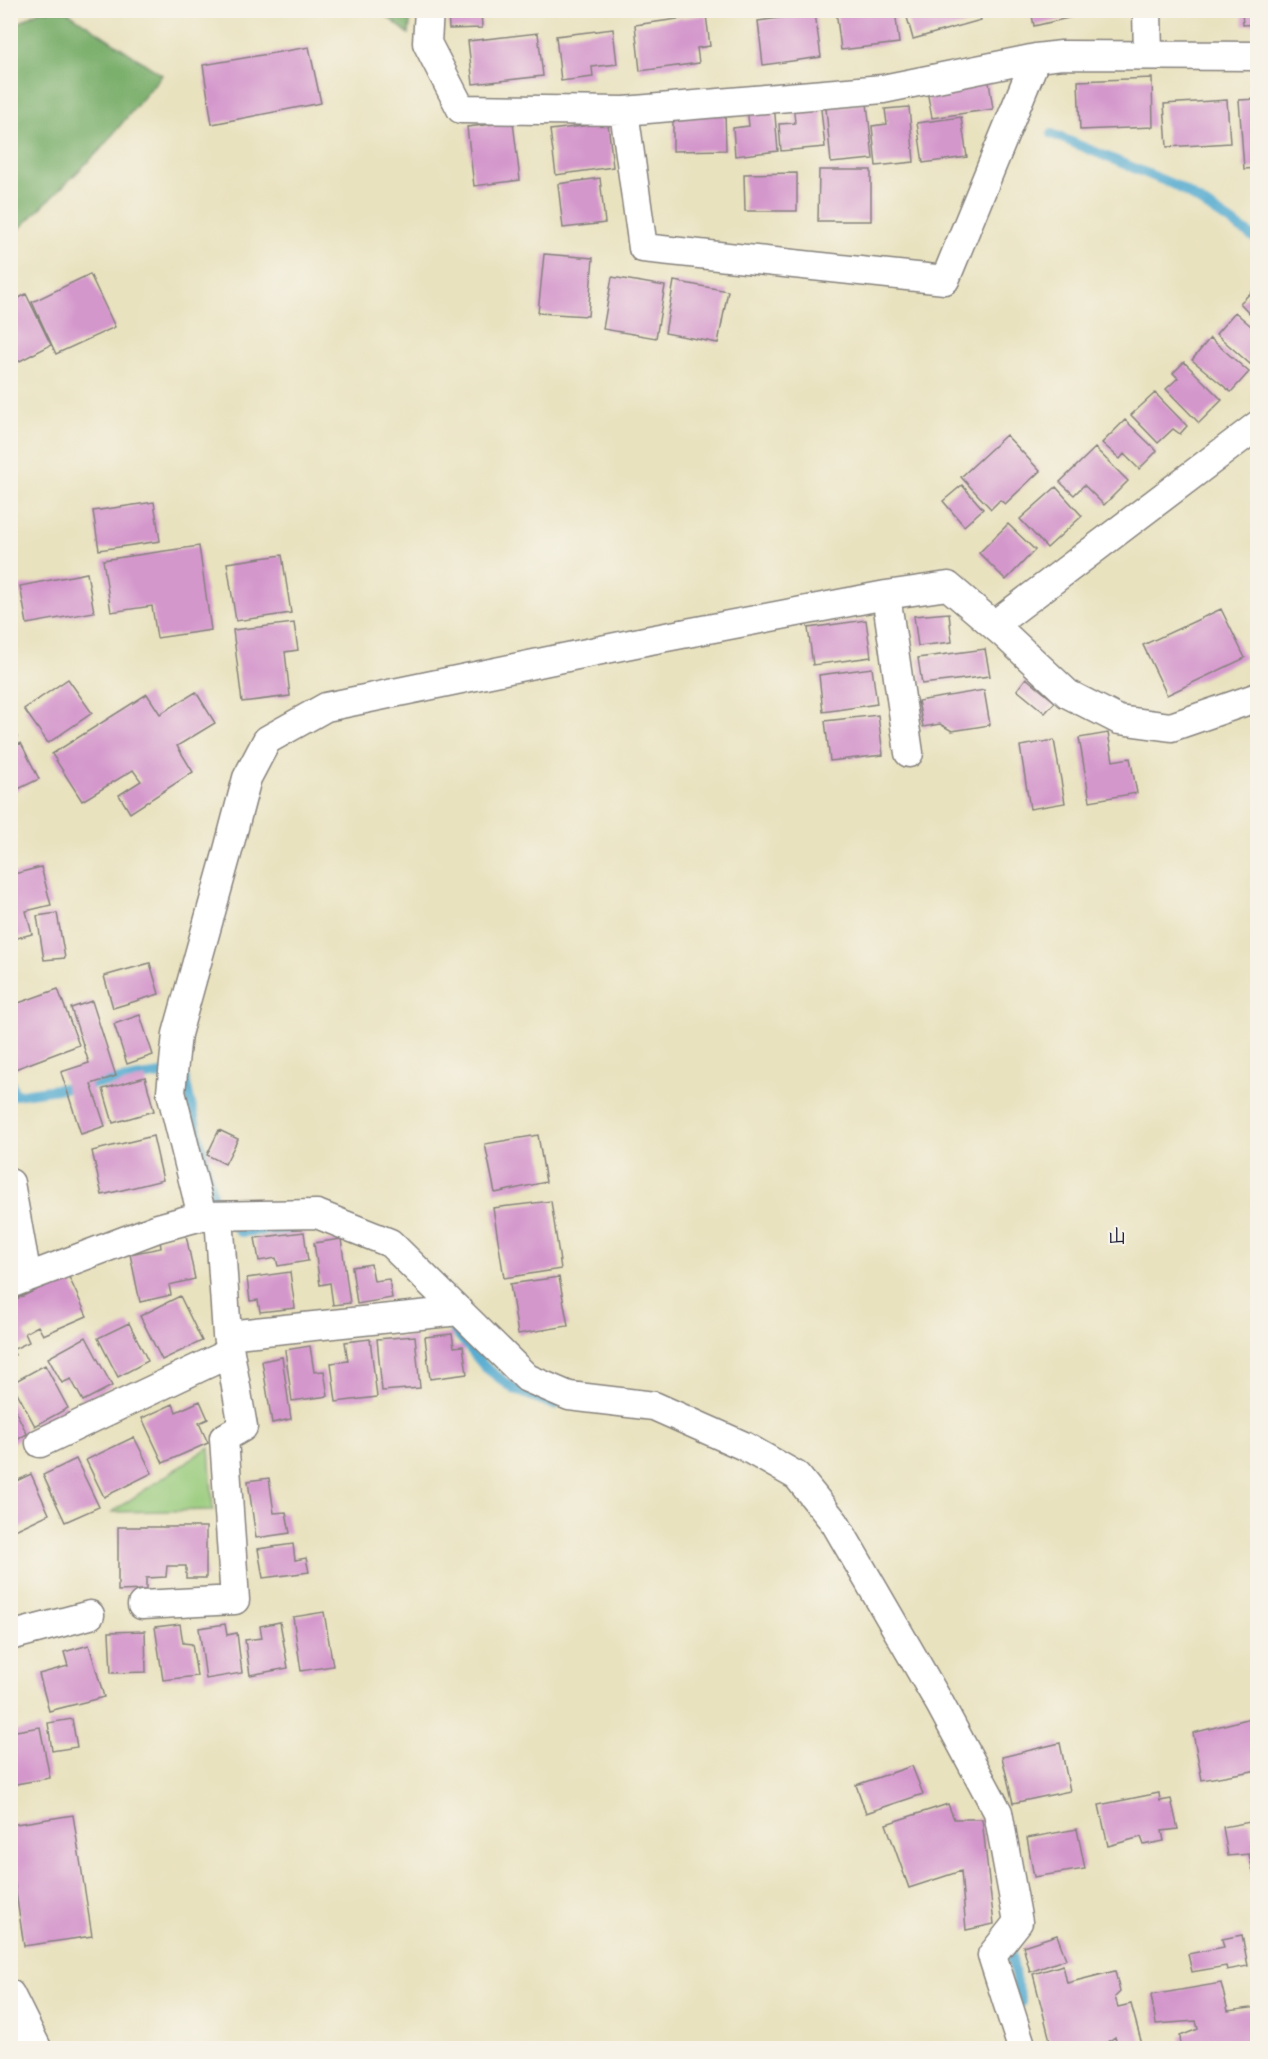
<svg xmlns="http://www.w3.org/2000/svg" width="1268" height="2059" viewBox="0 0 1268 2059" font-family="Mali,'Klee One',sans-serif">
<style>
.green{fill:#98cb7c;stroke:#5d765c;stroke-width:1.5}
.forest{fill:#7aaf6c;stroke:#4e6854;stroke-width:1.5}
.lines{fill:none;stroke-linecap:round;stroke-linejoin:round}
.stream{stroke:#54abd0;stroke-width:10}
.building{fill:#d497cc}
.street-casing{stroke:#86827d;stroke-width:31}
.street{stroke:#fff;stroke-width:28}
.labels{text-anchor:middle;stroke-width:4.5;stroke-linejoin:round;paint-order:stroke}
.quarter-label{font-size:20px;font-weight:bold;fill:#22223b;stroke:#f7f3e8}
</style>
<rect width="100%" height="100%" fill="#f7f3e8"/>
<filter id="ink" filterUnits="userSpaceOnUse"><feTurbulence type="fractalNoise" baseFrequency=".0167" numOctaves="2"/><feDisplacementMap in="SourceGraphic" scale="12" xChannelSelector="R" yChannelSelector="G"/><feConvolveMatrix kernelMatrix="1 2 1 2 8 2 1 2 1" color-interpolation-filters="sRGB"/></filter>
<filter id="wash" filterUnits="userSpaceOnUse"><feTurbulence type="fractalNoise" baseFrequency=".008" numOctaves="4" result="noise"/><feDisplacementMap in="SourceGraphic" scale="24" xChannelSelector="R" yChannelSelector="G"/><feGaussianBlur stdDeviation="1.35" result="paint"/><feColorMatrix in="noise" values="0 0 0 0 0 0 0 0 0 0 0 0 0 0 0 0 0 1.4 0 .05"/><feComposite in="paint" operator="in"/></filter>
<g filter="url(#wash)">
<rect width="100%" height="100%" fill="#e9e2bf"/>
<!-- green -->
<path class="green" d="M209,1447L213,1510L112,1512Z"/>
<!-- forest -->
<path class="forest" d="M39,11H66L162,75L99,151L11,237V28Z
M380,11H411L409,34Z"/>
<g class="lines">
<!-- stream -->
<path class="stream" d="M1052,134L1177,186L1258,240
M10,1081L15,1095L183,1071L213,1198L240,1232L292,1228
M443,1316L485,1367L514,1389L555,1405
M1008,1941L1021,2002"/>
</g>
<g id="blocks">
<!-- building -->
<path class="building" d="M448,10H481L482,28L449,29Z
M495,10H519V12L495,13Z
M836,10H895L899,43L841,50Z
M905,10H979L981,20L913,39Z
M1031,10H1098V11L1034,26Z
M1242,10H1258V24L1243,25Z
M815,13L821,57L763,65L758,21Z
M706,15L710,46L697,48L699,63L640,71L635,25Z
M613,29L617,64L592,67L593,77L561,81L556,36Z
M538,33L543,76L473,84L468,41Z
M309,47L321,103L212,124L203,65Z
M988,75L993,109L932,118L926,85Z
M1152,78L1153,127L1080,130L1078,81Z
M1258,99V168L1244,169L1239,100Z
M820,100L825,147L781,151L779,124L795,123L793,103Z
M1227,100L1230,143L1167,147L1164,104Z
M774,103L778,151L735,156L733,128L749,126L747,106Z
M867,103L873,159L831,163L826,108Z
M909,107L914,162L876,166L872,126L887,124L885,109Z
M725,112L726,150L673,151V113Z
M961,117L967,157L923,163L917,123Z
M513,122L520,180L474,186L467,127Z
M608,123L613,167L556,175L550,130Z
M819,170H871V221H818Z
M797,173V211H745L744,174Z
M600,178L605,223L563,228L558,184Z
M544,254L593,258L588,316L538,313Z
M90,274L115,327L56,354L32,302Z
M612,277L665,286L656,338L603,329Z
M674,281L728,291L718,343L665,333Z
M1258,286V322L1240,303Z
M26,294L51,345L10,366V303Z
M1235,312L1258,332V357L1250,364L1216,334Z
M1210,338L1249,372L1231,392L1192,360Z
M1184,362L1222,400L1199,423L1166,389L1178,378L1173,373Z
M1155,393L1187,426L1180,434L1173,429L1158,443L1131,415Z
M1125,420L1157,451L1139,469L1124,454L1120,459L1102,443Z
M1006,435L1040,471L1005,504L1000,500L991,509L961,477Z
M1095,448L1128,481L1104,505L1084,485L1074,495L1060,482Z
M962,485L983,509L964,526L943,501Z
M1056,487L1082,516L1047,548L1020,519Z
M154,502L160,541L99,550L93,511Z
M1008,524L1035,550L1006,580L979,553Z
M199,546L211,630L157,638L152,606L111,612L103,560Z
M282,555L291,613L236,621L227,563Z
M87,573L94,612L27,624L20,586Z
M1221,609L1245,658L1167,695L1143,645Z
M949,613L952,642L918,646L914,616Z
M866,620L871,657L813,665L808,628Z
M294,623L298,650L285,652L290,696L242,702L233,630Z
M985,649L990,676L922,684L918,658Z
M872,668L877,704L823,712L819,675Z
M1026,678L1055,702L1045,713L1017,690Z
M68,679L92,713L48,743L24,709Z
M984,690L990,725L952,731L940,724L923,727L918,701Z
M196,692L215,723L177,746L193,772L130,813L119,795L141,781L133,770L82,801L52,754L147,694L160,714Z
M878,715L883,755L830,761L825,721Z
M10,724L17,737L10,740Z
M1108,733L1113,761L1130,758L1137,793L1090,801L1079,738Z
M1054,740L1065,803L1030,809L1020,746Z
M21,743L39,779L10,793V748Z
M41,867L51,905L26,911L32,934L10,940V875Z
M57,913L65,958L44,960L37,916Z
M150,963L159,994L113,1008L104,976Z
M58,989L79,1045L15,1069L10,1058V1006Z
M92,1001L116,1076L91,1084L105,1126L81,1134L61,1072L89,1063L71,1008Z
M140,1015L153,1055L127,1064L114,1024Z
M145,1077L154,1111L113,1123L103,1089Z
M219,1130L238,1139L225,1164L207,1155Z
M538,1135L546,1182L495,1193L485,1144Z
M153,1136L163,1180L102,1195L92,1151Z
M551,1201L561,1269L504,1278L493,1208Z
M304,1232L308,1261L278,1266L276,1258L259,1261L255,1238Z
M186,1235L195,1279L169,1285L171,1295L140,1302L130,1254L161,1248L160,1240Z
M341,1239L350,1303L333,1305L330,1283L320,1285L314,1243Z
M371,1264L374,1281L389,1279L392,1298L357,1304L352,1267Z
M290,1272L295,1308L260,1312L258,1300L250,1301L247,1278Z
M68,1275L87,1316L43,1335L38,1326L25,1333L29,1342L12,1350L15,1355L10,1357V1302Z
M559,1277L568,1326L518,1334L510,1284Z
M180,1296L202,1341L162,1360L140,1316Z
M129,1323L148,1361L118,1377L98,1338Z
M452,1334L454,1347L463,1346L467,1374L430,1379L425,1337Z
M415,1336L420,1388L382,1391L377,1339Z
M86,1337L112,1386L83,1401L71,1379L62,1383L48,1358Z
M370,1339L377,1397L336,1402L331,1363L348,1361L345,1342Z
M310,1346L314,1372L324,1371L328,1396L292,1401L285,1350Z
M282,1357L291,1419L272,1423L262,1361Z
M45,1365L68,1408L35,1426L12,1383Z
M10,1400L27,1434L10,1444Z
M200,1401L208,1419L199,1423L208,1443L163,1463L142,1418L173,1404L176,1412Z
M134,1437L152,1473L104,1497L86,1460Z
M76,1459L99,1507L65,1522L43,1475Z
M31,1474L49,1514L13,1531L10,1526V1484Z
M269,1478L274,1513L286,1512L290,1533L256,1538L248,1481Z
M118,1527H206V1578H186V1566H167L166,1577L146,1578V1590L118,1591Z
M293,1544L295,1560L306,1558L309,1572L263,1578L258,1549Z
M324,1612L333,1666L301,1671L293,1617Z
M280,1622L288,1668L250,1675L245,1640L262,1638L260,1626Z
M180,1624L183,1643L192,1644L197,1676L163,1680L155,1627Z
M225,1624L227,1635L237,1633L242,1673L206,1679L199,1628Z
M145,1631L146,1672L111,1673L109,1632Z
M89,1645L104,1697L49,1711L39,1674L68,1666L64,1652Z
M1251,1718L1255,1728H1258V1770L1202,1780L1193,1733Z
M72,1719L77,1747L52,1751L48,1723Z
M40,1727L50,1778L10,1785V1732Z
M1060,1743L1070,1791L1013,1803L1002,1757Z
M912,1766L923,1794L866,1813L856,1785Z
M1159,1793L1160,1801L1171,1799L1178,1829L1162,1831L1164,1841L1144,1845L1141,1837L1108,1846L1099,1805Z
M948,1804L954,1819H982L994,1924L966,1930L961,1871L909,1888L886,1824Z
M73,1815L92,1936L24,1946L10,1853V1825Z
M1250,1822L1254,1840H1258L1257,1889L1249,1854L1228,1856L1223,1827Z
M1077,1829L1085,1869L1034,1877L1027,1838Z
M1057,1935L1066,1959L1030,1972L1023,1946Z
M1242,1935L1248,1966L1227,1970L1226,1966L1192,1972L1188,1954L1224,1947L1222,1939Z
M1063,1965L1067,1983L1115,1971L1120,1992L1115,1997L1118,2007L1131,2004L1143,2048H1118L1115,2037L1104,2045L1105,2048H1052L1033,1974Z
M1221,1983L1228,2011L1258,2007V2048H1181L1180,2036L1198,2029L1196,2021L1156,2024L1151,1995Z"/>
</g>
</g>
<g filter="url(#ink)">
<use href="#blocks" fill-opacity="0" stroke="#86827d" stroke-width="1.5"/>
<g class="lines">
<defs>
<path id="street" d="M429,10L427,43L461,109L624,111L883,89L1036,58L1062,55L1258,56
M1147,10L1148,54
M624,111L643,248L945,280L1036,58
M886,595L909,753
M994,625L1258,425
M10,1183L27,1277
M202,1216L171,1092L177,1034L227,854L247,778L267,740L326,707L645,641L886,595L948,586L1004,634L1068,694L1119,720L1171,727L1258,697
M10,1284L158,1228L202,1216L317,1214L390,1243L527,1378L569,1396L654,1406L744,1446L797,1476L835,1523L940,1704L998,1812L1018,1922L992,1955L1022,2048
M227,1335L459,1311
M40,1443L230,1353
M142,1605L235,1600L224,1438L243,1427L227,1335L219,1216
M10,1636L90,1615
M10,1994L37,2048"/>
</defs>
<!-- street casing -->
<use href="#street" class="street-casing"/>
<!-- street -->
<use href="#street" class="street"/>
</g>
</g>
<g class="labels">
<!-- quarter labels -->
<g class="quarter-label">
<text x="1117" y="1243">山</text>
</g>
</g>
<!-- margin -->
<rect width="1268" height="2059" fill="none" stroke="#f7f3e8" stroke-width="36"/>
</svg>
